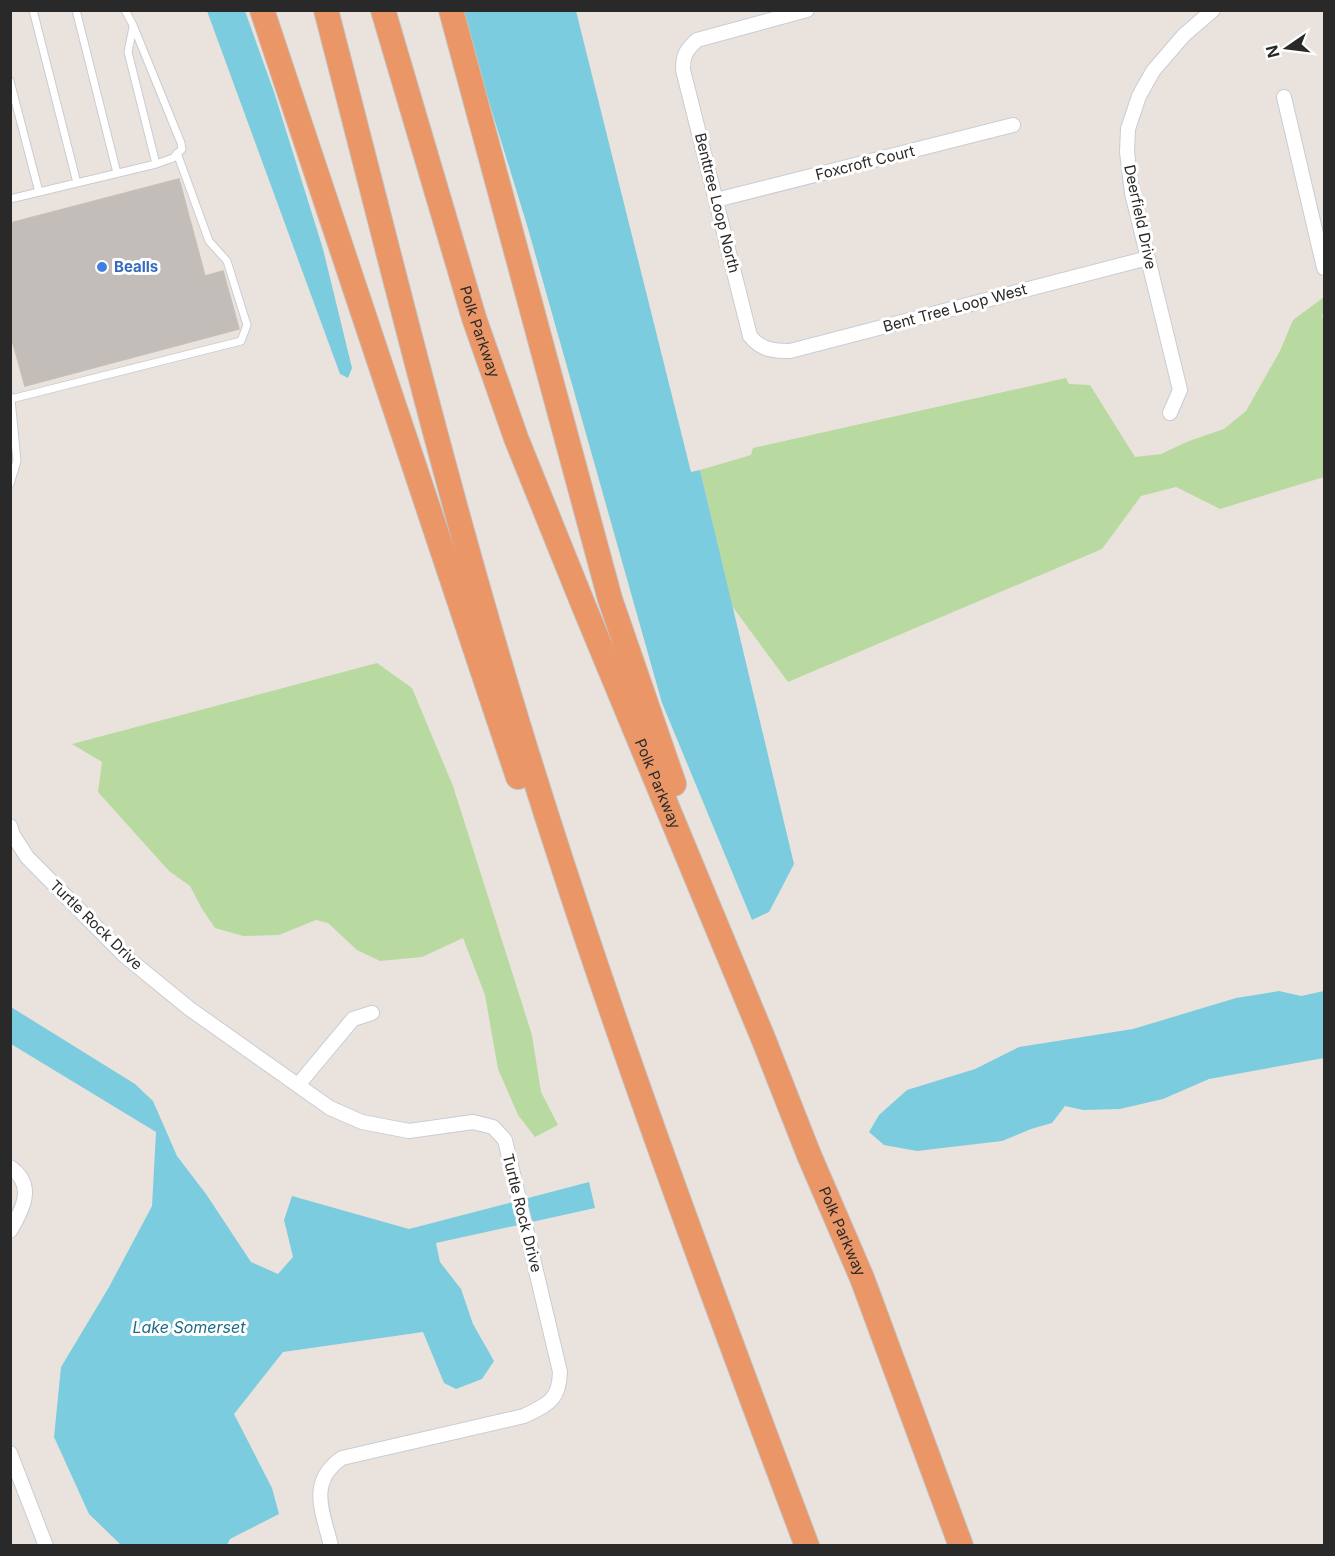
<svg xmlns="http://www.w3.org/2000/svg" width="1335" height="1556" viewBox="0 0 1335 1556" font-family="Inter,sans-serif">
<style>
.green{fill:#b8daa0}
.water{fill:#7cccdf}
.building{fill:#c2bdb9;stroke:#c5bfb7;stroke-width:1.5}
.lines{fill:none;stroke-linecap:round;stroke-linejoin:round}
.service-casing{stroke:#c8ccd5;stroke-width:9}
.minor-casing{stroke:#c8ccd5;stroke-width:16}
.motorway-casing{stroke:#c3c3c3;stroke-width:26}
.service{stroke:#fff;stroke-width:7}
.minor{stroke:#fff;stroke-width:14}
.motorway{stroke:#ea9667;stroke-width:24}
.shop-dot{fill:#3f7fe0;stroke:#fff;stroke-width:2}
.labels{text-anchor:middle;stroke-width:6;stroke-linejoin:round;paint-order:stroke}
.street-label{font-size:15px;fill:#292929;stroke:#fff}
.shop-label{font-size:15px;font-weight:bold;fill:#366cbe;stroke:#fff;text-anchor:start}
.water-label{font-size:16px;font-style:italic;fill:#1e6c89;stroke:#fff}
</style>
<rect width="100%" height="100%" fill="#eae3dd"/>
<!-- green -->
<path class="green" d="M1324,297V311L1322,316L1324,322V477L1220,509L1176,487L1141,496L1102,549L788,682L732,606L700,470L751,455L753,448L1066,378L1069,384L1090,385L1135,457L1161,454L1189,441L1224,429L1246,411L1280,351L1293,320Z
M377,663L412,688L453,786L532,1035L541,1092L558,1125L535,1137L518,1115L498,1069L485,995L463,938L422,957L380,961L357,950L328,923L316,920L279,935L243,936L215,928L202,909L190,886L169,871L98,792L102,762L72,744Z"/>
<!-- water -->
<path class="water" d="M207,11H245L274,92L323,249L352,368L348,378L340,374Z
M461,11H576L691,472L700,470L794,864L769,912L752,920L662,703L527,225Z
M1279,991L1301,996L1324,991V1058L1209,1079L1163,1099L1120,1109L1083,1110L1065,1106L1052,1123L1031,1129L1002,1141L917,1151L884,1145L869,1132L879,1115L907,1090L975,1069L1019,1047L1133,1029L1236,998Z
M11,1007L135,1084L153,1101L177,1156L206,1194L251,1262L278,1274L293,1257L284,1220L292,1196L409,1229L589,1182L595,1208L436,1243L440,1262L461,1289L473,1324L494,1361L482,1379L456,1389L444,1383L423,1332L283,1352L234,1414L272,1488L279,1514L230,1539L227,1545H121L89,1514L54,1437L61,1367L109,1287L152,1206L156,1132L11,1044Z"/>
<!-- building -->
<path class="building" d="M179,179L205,276L223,271L239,329L25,386L10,333V223Z"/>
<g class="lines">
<defs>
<path id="service" d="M33,10L77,183
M76,10L117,173
M133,27L128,52L156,164
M10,81L39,192
M10,199L156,164L173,158L182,149L181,143L133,25L125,10
M10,396L11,399L241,341L247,325L227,261L209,241L177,153
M10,484L17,461L11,399"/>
<path id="minor" d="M807,10L697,40C686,50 683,55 683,70L750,336C761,350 773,351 790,351L1148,258
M1284,97L1324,268
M716,200L1013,125
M1170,413L1180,390L1132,193L1127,152L1128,129L1139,96L1153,71L1184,35L1213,10
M10,826L13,835L27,857L125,956L190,1009L330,1108L362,1122L409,1131L473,1122L493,1127L505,1140L560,1372C559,1401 548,1404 524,1416L342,1458C307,1482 323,1512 331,1546
M298,1085L353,1019L372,1013
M10,1167C36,1185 23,1209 10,1231
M10,1453L46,1546"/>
<g id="motorway">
<path d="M262,10L518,777"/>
<path d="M326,10C389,253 448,497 522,737C606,1010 706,1278 807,1546"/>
<path id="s1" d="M383,10L474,318L516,438L585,609L763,1038L809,1155L862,1278L961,1546"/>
<path d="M451,10L610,599L674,784"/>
</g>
</defs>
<!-- service casing -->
<use href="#service" class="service-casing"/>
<!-- minor casing -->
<use href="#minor" class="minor-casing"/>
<!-- motorway casing -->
<use href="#motorway" class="motorway-casing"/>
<!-- service -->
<use href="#service" class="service"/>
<!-- minor -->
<use href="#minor" class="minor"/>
<!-- motorway -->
<use href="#motorway" class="motorway"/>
</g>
<!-- markers -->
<circle class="shop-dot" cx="102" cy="267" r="6"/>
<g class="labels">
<!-- street labels -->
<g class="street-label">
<text transform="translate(865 163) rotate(-14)" y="5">Foxcroft Court</text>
<text transform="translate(717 203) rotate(76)" y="5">Benttree Loop North</text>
<text transform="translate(1140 217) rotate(78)" y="5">Deerfield Drive</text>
<text transform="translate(955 308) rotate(-15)" y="5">Bent Tree Loop West</text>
<text dy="5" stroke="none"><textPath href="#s1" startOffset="336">Polk Parkway</textPath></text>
<text dy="5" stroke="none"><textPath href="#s1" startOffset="822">Polk Parkway</textPath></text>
<text transform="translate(96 925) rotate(44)" y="5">Turtle Rock Drive</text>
<text transform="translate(522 1213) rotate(76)" y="5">Turtle Rock Drive</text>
<text dy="5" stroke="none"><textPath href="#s1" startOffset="1306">Polk Parkway</textPath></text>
</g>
<!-- shop labels -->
<g class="shop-label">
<text x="114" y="272">Bealls</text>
</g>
<!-- water labels -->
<g class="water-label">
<text x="189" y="1333">Lake Somerset</text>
</g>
</g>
<!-- border -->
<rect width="1335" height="1556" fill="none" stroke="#292929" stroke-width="24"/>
<!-- north arrow -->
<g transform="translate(1287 48) rotate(256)" stroke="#ffffff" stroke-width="4.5" paint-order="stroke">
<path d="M0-4.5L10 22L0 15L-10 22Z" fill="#292929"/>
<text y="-9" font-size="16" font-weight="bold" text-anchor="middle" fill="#292929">N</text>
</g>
</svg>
